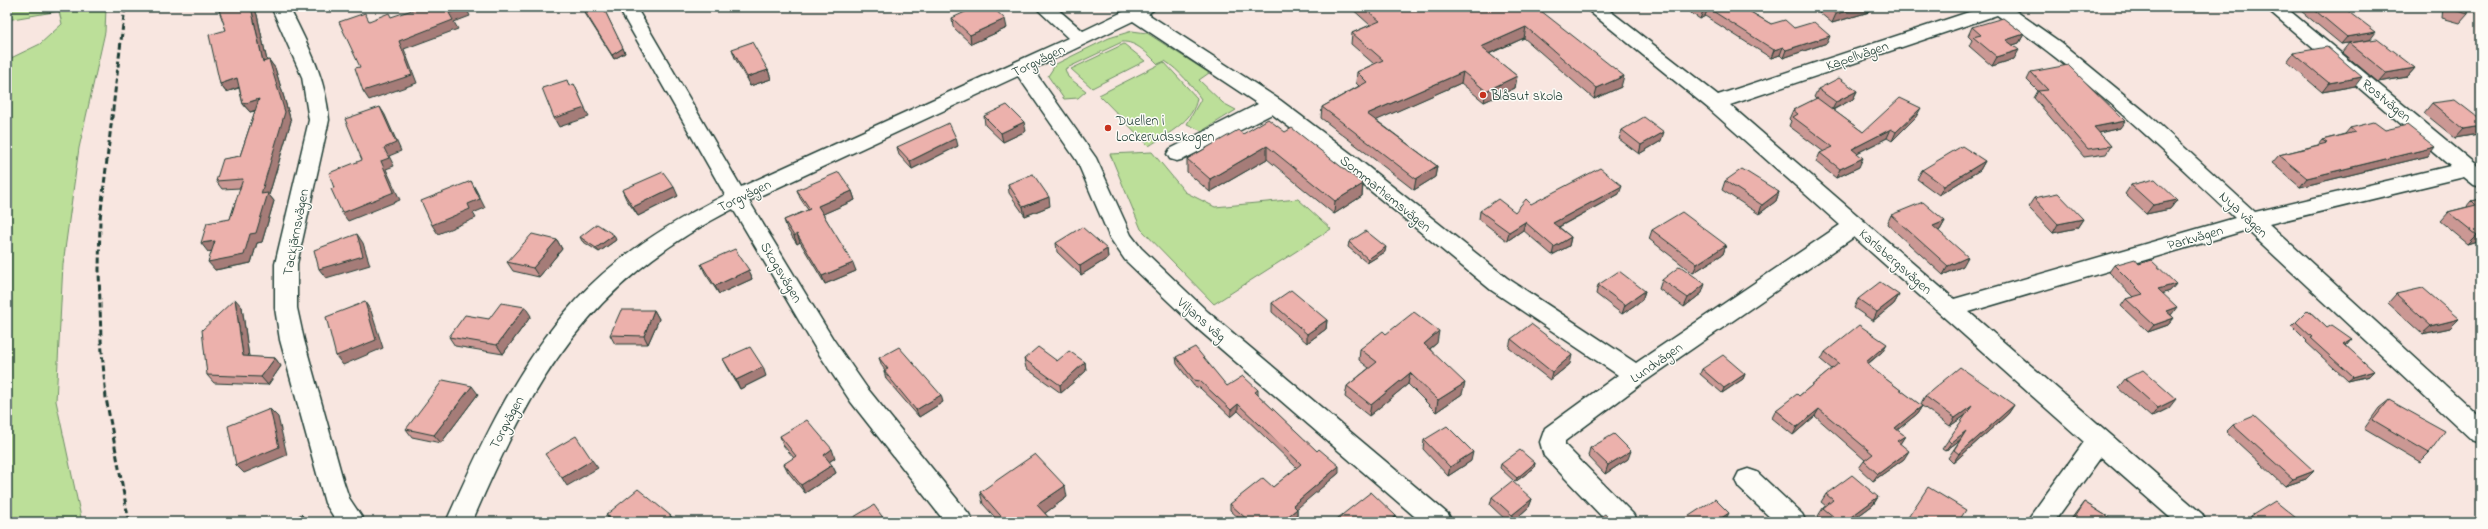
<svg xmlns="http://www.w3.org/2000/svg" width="2488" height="529" viewBox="0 0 2488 529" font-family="'Indie Flower',sans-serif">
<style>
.green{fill:#bcdf99;stroke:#6e8e66}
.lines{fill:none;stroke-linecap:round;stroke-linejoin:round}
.minor-casing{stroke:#1f3d34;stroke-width:3}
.minor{fill:#fdfcf7;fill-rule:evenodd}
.rail{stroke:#1f3d34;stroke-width:3;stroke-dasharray:6 3;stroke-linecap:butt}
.wall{fill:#cb9894;stroke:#1f3d34}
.shaded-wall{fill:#a57c78;stroke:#1f3d34}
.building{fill:#ecb1ac;stroke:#1f3d34}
.poi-dot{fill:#c8321e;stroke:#fdfcf7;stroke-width:1.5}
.labels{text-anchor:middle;stroke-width:3;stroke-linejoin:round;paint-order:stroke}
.street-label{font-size:14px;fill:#1f3d34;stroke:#fdfcf7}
.poi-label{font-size:14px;fill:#1f3d34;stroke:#fdfcf7;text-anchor:start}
</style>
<rect width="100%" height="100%" fill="#f8e6e0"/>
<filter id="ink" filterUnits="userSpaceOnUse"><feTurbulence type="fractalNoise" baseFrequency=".025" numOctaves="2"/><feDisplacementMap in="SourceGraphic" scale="8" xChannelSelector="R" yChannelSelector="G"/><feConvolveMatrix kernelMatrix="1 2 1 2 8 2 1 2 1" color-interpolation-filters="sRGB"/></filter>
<g filter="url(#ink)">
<!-- green -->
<path class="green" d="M7,7H106L105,32L79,148L63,264L56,401L82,522H7V60L40,44L62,24L59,11L7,20Z
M1132,31L1147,33L1209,73L1199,80L1223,103L1236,110L1202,131L1187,124L1201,99C1191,85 1180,71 1165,61L1158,64C1148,54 1136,41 1122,42L1065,69L1068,77L1086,91L1078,98L1064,99L1048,76L1056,64L1109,38Z
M1124,44L1145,61L1092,88L1071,69Z
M1164,62L1197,98C1194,121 1167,134 1149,146L1099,95Z
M1152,152L1185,192L1215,207L1298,199L1331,229L1214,304L1141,229L1110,154Z"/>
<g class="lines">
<defs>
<path id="minor" d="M276,7H288L291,11C309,47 326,79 329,120L297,264V308L304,340L343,480L349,498L365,522H337L325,503L280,340L275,308V264L309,120L302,77L273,11Z
M618,7H636L741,187L1068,38L1035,7H1055L1083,31L1133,7H1157L1148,14L1280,100L1358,159L1507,278L1636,363L1840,225L1708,108L1584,7H1605L1718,95L1984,7H2010L2060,42L2149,115L2255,212L2450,166L2265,7H2285L2481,169V187L2474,185L2464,177L2269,224L2481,418V443L2472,440L2247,230L1969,312L2202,514L2206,522H2175L2101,457L2054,522H2026L2084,442L1854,237L1644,382L1565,441V445L1633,514L1637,522H1607L1544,456L1540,442L1545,428L1618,375L1491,290L1344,169L1272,114L1184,159L1177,161L1170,159L1167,154L1170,149L1258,104L1133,21L1033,69L1096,158L1131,235L1141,248L1208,312L1448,514L1452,522H1421L1192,324L1125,260L1110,238L1077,161L1018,76L749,201L833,339L867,388L969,514L973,522H945L851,402L817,351L733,209C587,284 534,378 472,522H446C481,444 517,365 575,301C616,256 671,222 725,195ZM1997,15C2084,73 2159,147 2235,218L1954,299L1730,105Z
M1748,469L1757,472L1802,514L1806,522H1775L1739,488L1735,480L1739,472Z"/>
</defs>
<!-- minor casing -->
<use href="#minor" class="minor-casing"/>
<!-- minor -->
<use href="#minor" class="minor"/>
<!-- rail -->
<path class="rail" d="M125,7L100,219L99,270L101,340L106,398L129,522"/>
</g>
<!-- wall -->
<path class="wall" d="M218,7H254L257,15L267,61L269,60L275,68L291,121L269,195L274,201L262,242L257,243L251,263L215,270L212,251L208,252L230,219L240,188L222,189L216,181L240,156L255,111L250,112L243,104L239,88L226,92L220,84L226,30Z
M581,7H603L625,53L614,59Z
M1350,7H1536L1621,87L1594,99L1524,38L1489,54L1517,76L1515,88L1484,102L1461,83L1376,120L1437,166L1435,177L1414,190L1321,118L1322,107L1359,86L1356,83L1357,72L1374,64L1351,44L1352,33L1370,25Z
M1682,7H1742L1771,24L1794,28L1827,43L1783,58L1780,55L1771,58L1705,16L1700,19Z
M1813,7H1871L1869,12L1832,23Z
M2304,7H2343L2370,40L2415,68L2407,77L2378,82L2342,52L2349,43L2367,40L2341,44L2301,11Z
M2443,7H2468V14L2460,23L2442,18Z
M952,18L1007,28L971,44L953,27Z
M1972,27L2024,34L2019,43L2013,45L2014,59L1992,66L1969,46L1972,40L1968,36Z
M732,49L768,70L771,79L750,86L735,58Z
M2293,53L2355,86L2322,92L2287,62Z
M2031,72L2120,128L2099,133L2111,146L2106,154L2084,157L2034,98L2038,91L2027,80Z
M1818,89L1857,91L1853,99L1833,110L1863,132L1916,117L1892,141L1887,138L1857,153L1859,167L1836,178L1816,162L1820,153L1824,152L1789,126L1791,121L1789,119L1793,110L1816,99L1814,97Z
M2432,103L2478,134L2455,138L2424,113Z
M984,116L1026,131L1003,142L985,125Z
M2350,128L2385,130L2428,156L2300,187L2272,163L2279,155L2318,145L2322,140L2345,134Z
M1622,130L1661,141L1639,154L1619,139Z
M1285,132L1363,184L1362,196L1334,214L1267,159L1210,192L1187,172V159L1243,134Z
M958,146L912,169L899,155L897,147Z
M1985,161L1980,170L1939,195L1917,179L1922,170Z
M1725,181L1779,192L1776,201L1759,214L1722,190Z
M1008,184L1050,206L1025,216L1009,193Z
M2131,185L2177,200L2170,209L2146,214L2125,194Z
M622,190L678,196L638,216L626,199Z
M797,190L852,191L855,200L823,214L856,271L825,284L800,242L797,244L787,229L784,220L808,210L800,198Z
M1619,194L1559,227L1571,237L1569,246L1552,255L1523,230L1507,241L1479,219L1480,211L1515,212Z
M2034,198L2083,219L2077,228L2053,233L2028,207Z
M2481,199V240L2468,244L2440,221L2448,212L2467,207L2472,201Z
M1891,215L1945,221L1940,230L1938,231L1963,266L1943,275L1887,224Z
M1652,230L1726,245L1723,254L1693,273L1649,239Z
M580,237L616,240L599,252L582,241Z
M557,240L562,249L539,277L513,271L507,262Z
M1349,242L1385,252L1367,263L1348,247Z
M1056,243L1107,249L1108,258L1081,275L1057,252Z
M701,264L749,270L752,279L719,294L705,273Z
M2139,264L2176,284L2170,291L2162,294L2172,314H2170L2174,318L2168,325L2148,332L2121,306L2126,299L2133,297L2109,272L2114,265Z
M1662,280L1702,293L1684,307L1659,289Z
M1598,285L1645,291L1642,300L1622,314L1596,294Z
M2396,294L2459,319L2450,328L2422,334L2388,303Z
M1899,295L1894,304L1873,321L1854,308L1858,299Z
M1272,303L1327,320L1326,329L1307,343L1272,312Z
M242,307L249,357L275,358L281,366L268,385L214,383L207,375Z
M654,310L659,319L648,344H615L610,335Z
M2308,310L2327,328L2352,339L2346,345L2369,376L2348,381L2306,342L2307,341L2292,326Z
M531,316L503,354L455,346L449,337L489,319Z
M1386,334L1437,343L1430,349L1462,394L1436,412L1408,384L1369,416L1345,397L1347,386L1369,368L1359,360L1360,349Z
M1511,339L1570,364L1550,380L1509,348Z
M1825,352H1882L1868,364L1871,366L1870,367L1920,405L1925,396L2014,405L2008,414L1953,463L1948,458L1960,440L1945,451L1942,449L1966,415L1950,426L1922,406L1917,414L1897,430L1905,436L1900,443L1904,459L1873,481L1859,468L1864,461L1865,460L1815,416L1793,435L1772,418L1776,410L1799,396L1832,369L1821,360Z
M1176,357L1227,386L1258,390V395L1339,473L1296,508L1297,509V515L1289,522H1243L1230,510V504L1273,487L1297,468L1238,411L1231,417L1200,388L1194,386L1177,364Z
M879,358L943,402L919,417L886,379L884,371L885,370L882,366Z
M723,359L766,376L740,389L728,368Z
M1024,359L1085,362L1086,371L1061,393L1026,368Z
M1702,369L1745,374L1743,379L1722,393L1700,374Z
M2125,379L2169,408L2151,417L2118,388Z
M478,394L441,443L412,437L406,429Z
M2389,400L2429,453L2420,462L2364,429L2379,408Z
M2233,425L2306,479L2285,486L2226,432Z
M780,436L835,458L829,462L832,465L836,473L805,493L788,472L784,464L794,458L783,445Z
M1424,440L1471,461L1448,476L1423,449Z
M1590,448L1628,459L1605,474L1588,456Z
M1535,463L1534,468L1515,482L1500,468L1501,464Z
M980,492L1067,497L1045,513L1051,522H999L983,504Z
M1826,494L1878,497L1873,505L1850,522H1825L1818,516L1823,508L1826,506L1821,502Z
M1492,497L1532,499L1529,507L1512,522H1508L1490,505Z
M2084,502L2116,522H2069L2077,511Z
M606,515L671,516L674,522H611Z
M2251,516L2301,522H2245Z
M1727,517L1720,522H1684L1686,518Z"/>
<!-- shaded-wall -->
<path class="shaded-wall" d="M251,7H254L257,15L269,70L263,62Z
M466,7L470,16L454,22L458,29L404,49L417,83L369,100L363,91L399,41L449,13Z
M1860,7H1871L1869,12L1832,23L1836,14Z
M1708,8L1705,16L1700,19L1703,11Z
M1005,19L1007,28L971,44L970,35Z
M1526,27L1524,38L1479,58L1481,47Z
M2376,32L2370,40L2341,44L2347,37Z
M2024,34L2019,43L2001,49L2006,40Z
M1830,36L1827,43L1783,58L1786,50Z
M1783,47L1780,55L1771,58L1774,50Z
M623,48L625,53L614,59L612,55Z
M2019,50L2014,59L1992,66L1997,57Z
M269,60L275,68L291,121L269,195L274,201L262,242L257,243L251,263L215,270L208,262L250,234L261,194Z
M2415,68L2407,77L2378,82L2386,73Z
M768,70L771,79L750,86L747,77Z
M1463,72L1461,83L1366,125L1367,114Z
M1517,76L1515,88L1484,102L1486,91Z
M1624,76L1621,87L1594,99L1597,88Z
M2362,77L2355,86L2322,92L2329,83Z
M237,78L243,86L226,92L220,84Z
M574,84L589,117L559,127L554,118Z
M1857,91L1853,99L1832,110L1836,102Z
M259,99L265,107L250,112L243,104Z
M380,107L385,115L401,151L389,156L394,166L386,169L400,200L348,221L342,213L381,161L384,148Z
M1921,108L1916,117L1892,141L1896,132Z
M2125,121L2120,128L2090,135L2094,127Z
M1024,122L1026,131L1003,142L1001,133Z
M2481,126V131L2478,134L2455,138L2463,129Z
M1891,129L1887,138L1847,158L1852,149Z
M1664,132L1661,141L1639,154L1641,145Z
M956,138L958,146L912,169L910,161Z
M1267,146V159L1210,192V179Z
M2435,147L2428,156L2300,187L2307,178Z
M1863,158L1859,167L1836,178L1840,169Z
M1985,161L1980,170L1939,195L1944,186Z
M1437,166L1435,177L1414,190L1416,179Z
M471,181L476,190L485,208L473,213L476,218L438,234L432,225Z
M1363,184L1362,196L1334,214L1335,201Z
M1622,186L1619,194L1551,231L1553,223Z
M674,187L678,196L638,216L633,207Z
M852,191L855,200L821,215L818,206Z
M1779,192L1776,201L1759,214L1762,205Z
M1049,197L1050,206L1025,216L1023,207Z
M2177,200L2170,209L2146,214L2153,205Z
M2083,219L2077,228L2053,233L2058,224Z
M1945,221L1940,230L1928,235L1933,226Z
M1525,222L1523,230L1507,241L1509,232Z
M357,234L363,243L370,265L326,278L319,269Z
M797,234L800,242L797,244L794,236Z
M2481,234V240L2468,244L2477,235Z
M614,235L616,240L599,252L596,248Z
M1571,237L1569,246L1552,255L1554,247Z
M557,240L562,249L539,277L533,268Z
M215,241L222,249L208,252L201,243Z
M1726,245L1723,254L1693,273L1697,264Z
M1386,247L1385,252L1367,263L1368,259Z
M1107,249L1108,258L1081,275L1080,266Z
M1968,257L1963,266L1943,275L1948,266Z
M853,263L856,271L825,284L822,276Z
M749,270L752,279L719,294L715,286Z
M1705,284L1702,293L1684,307L1688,298Z
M2176,284L2170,291L2152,297L2158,289Z
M1645,291L1642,300L1622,314L1625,305Z
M1899,295L1894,304L1873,321L1877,312Z
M235,299L242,307L250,364L243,356Z
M365,302L371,311L383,348L343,365L336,356Z
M525,307L531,316L503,354L497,345Z
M2177,307L2172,314L2161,318L2166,311Z
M654,310L659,319L648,344L644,336Z
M2174,318L2168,325L2148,332L2154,325Z
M2459,319L2450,328L2422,334L2431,326Z
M1327,320L1326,329L1307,343V334Z
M1439,331L1437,343L1422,355L1424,344Z
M2352,339L2348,344L2340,348L2344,344Z
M1887,344L1882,352L1861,369L1866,362Z
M1572,355L1570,364L1550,380L1552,372Z
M275,358L281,366L268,385L261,377Z
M1085,362L1086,371L1061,393L1060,385Z
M763,367L766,376L740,389L736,380Z
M2374,371L2369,376L2348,381L2353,377Z
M1410,373L1408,384L1369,416L1371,405Z
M1745,374L1743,379L1722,393L1724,388Z
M1465,383L1462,394L1436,412L1438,400Z
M472,386L478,394L441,443L434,435Z
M941,395L943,402L919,417L916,410Z
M2176,399L2169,408L2151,417L2158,408Z
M1238,404V411L1231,417V410Z
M2014,405L2008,414L1953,463L1959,454Z
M1922,406L1917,414L1890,436L1895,428Z
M1972,406L1966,415L1950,426L1955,418Z
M270,409L278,417L287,455L244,473L236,465Z
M1819,409L1815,416L1793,435L1797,427Z
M1966,431L1960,440L1945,451L1951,443Z
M1905,436L1900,444L1897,441Z
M832,449L835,458L827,463L824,455Z
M1631,451L1628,459L1605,474L1608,465Z
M1909,451L1904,459L1873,481L1878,474Z
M1473,452L1471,461L1448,476L1450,467Z
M592,460L598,468L567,486L562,478Z
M1535,463L1534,468L1515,482L1517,478Z
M832,465L836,473L805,493L801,485Z
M1339,466V473L1293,512V505Z
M2314,471L2306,479L2285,486L2293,479Z
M1065,486L1067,497L1040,517L1037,505Z
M1878,497L1873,505L1850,522H1844Z
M1532,499L1529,507L1512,522H1510L1512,515Z
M1297,509V515L1289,522H1281Z
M1729,513L1727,517L1720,522H1715Z
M671,516L674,522H664Z
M1396,516L1395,522H1389Z"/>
<!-- building -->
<path class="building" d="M218,7H251L263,62L269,60L285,112L261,194L268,193L256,233L250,234L244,255L208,262L215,241L201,243L207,223L230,219L243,179L216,181L223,159L240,156L259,99L243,104L237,78L220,84L209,35L226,30Z
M421,7H466L449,13L453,20L399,41L412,75L363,91L355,68L360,67L339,22L365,13L369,21L389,13L391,17Z
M582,7H603L623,48L612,55Z
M976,7H992L1005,19L970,35L952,18Z
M1363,7H1536L1624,76L1597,88L1526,27L1481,47L1517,76L1486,91L1463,72L1367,114L1437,166L1416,179L1322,107L1367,82L1357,72L1383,60L1352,33L1380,21Z
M1696,7H1742L1771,24L1785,20L1794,28L1814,22L1830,36L1786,50L1783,47L1774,50L1708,8L1703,11Z
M1827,7H1860L1836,14Z
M2311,7H2343L2376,32L2347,37Z
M2450,7H2468V14L2450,9Z
M2003,18L2024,34L2006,40L2019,50L1997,57L1973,37L1981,35L1972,27Z
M2377,39L2415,68L2386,73L2349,43Z
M752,42L768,70L747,77L732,49Z
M2327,47L2362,77L2329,83L2293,53Z
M2068,65L2125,121L2094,127L2111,146L2088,149L2038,91L2048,90L2031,72Z
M1839,78L1857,91L1836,102L1818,89Z
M567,80L569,86L574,84L585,108L554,118L542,88Z
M1817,98L1863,132L1900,98L1921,108L1896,132L1891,129L1852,149L1863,158L1840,169L1820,153L1833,147L1793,117L1798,114L1793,110Z
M2455,100L2481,120V126L2463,129L2432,103Z
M1007,105L1024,122L1001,133L984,116Z
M380,107L396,143L384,148L389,158L381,161L394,192L342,213L331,189L334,188L329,173L362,160L345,119Z
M1644,117L1664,132L1641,145L1622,130Z
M1268,119L1285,132L1292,128L1363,184L1335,201L1267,146L1210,179L1187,159L1238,130L1243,134Z
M2374,122L2385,130L2407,125L2435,147L2307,178L2279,155L2327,143L2322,140L2355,132L2350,128Z
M949,123L956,138L910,161L897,147Z
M1962,146L1985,161L1944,186L1922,170Z
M1600,168L1622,186L1553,223L1571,237L1554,247L1525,222L1509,232L1480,211L1498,199L1515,212L1526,199L1531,204Z
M1742,169L1779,192L1762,205L1725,181Z
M663,172L674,187L633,207L622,190Z
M839,172L852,191L818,206L853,263L822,276L797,234L794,236L784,220L810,209L797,190Z
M1033,174L1049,197L1023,207L1008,184Z
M2155,179L2177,200L2153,205L2131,185Z
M471,181L480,199L468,204L470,209L432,225L421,201Z
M2058,193L2083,219L2058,224L2034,198Z
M2481,199V234L2477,235L2448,212L2476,205L2472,201Z
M1923,202L1945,221L1933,226L1968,257L1948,266L1891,215Z
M1682,212L1726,245L1697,264L1652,230Z
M597,224L614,235L596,248L580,237Z
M1082,227L1107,249L1080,266L1056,243Z
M1366,231L1386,247L1368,259L1349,242Z
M357,234L363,256L319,269L314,250Z
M532,234L557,240L533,268L507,262Z
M735,249L749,270L715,286L701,264Z
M2135,259L2139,264L2151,260L2176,284L2158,289L2177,307L2166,311L2174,318L2154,325L2126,299L2143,294L2114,265Z
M1680,266L1705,284L1688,298L1662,280Z
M1619,271L1645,291L1625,305L1598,285Z
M1880,282L1899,295L1877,312L1858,299Z
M2423,288L2459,319L2431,326L2396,294Z
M1291,290L1327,320L1307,334L1272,303Z
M235,299L243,356L275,358L261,377L207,375L202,330Z
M365,302L376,340L336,356L326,317Z
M501,303L525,307L497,345L449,337L465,315L489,319Z
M621,310H654L644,336L610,335Z
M2308,310L2327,328L2332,325L2352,339L2344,344L2374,371L2353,377L2310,338L2312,337L2296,322Z
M1414,312L1439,331L1424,344L1465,383L1438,400L1410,373L1371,405L1347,386L1377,362L1360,349L1383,331L1386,334Z
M1531,324L1572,355L1552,372L1511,339Z
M1859,325L1887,344L1866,362L1871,366L1870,367L1922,406L1895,428L1905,436L1897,441L1909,451L1878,474L1864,461L1873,454L1819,409L1797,427L1776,410L1797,394L1799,396L1839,363L1825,352Z
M750,347L763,367L736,380L723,359Z
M899,347L941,395L916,410L884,371L888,369L879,358Z
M1038,347L1057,361L1069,351L1085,362L1060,385L1024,359Z
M1195,347L1227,386L1243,376L1258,390L1255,392L1317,451L1319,449L1339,466L1293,505L1297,509L1281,522H1250L1230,504L1263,478L1273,487L1301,464L1238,404L1231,410L1200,381L1194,380L1176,357Z
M1723,355L1745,374L1724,388L1702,369Z
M1960,367L2014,405L1959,454L1954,450L1966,431L1951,443L1948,440L1972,406L1955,418L1925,396Z
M2143,370L2176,399L2158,408L2125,379Z
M443,380L472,386L434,435L406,429Z
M2389,400L2445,431L2429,453L2373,420Z
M270,409L279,447L236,465L228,426Z
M2254,416L2314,471L2293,479L2233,425Z
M807,420L832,449L824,455L832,465L801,485L784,464L796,456L780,436Z
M1447,426L1473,452L1450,467L1424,440Z
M1614,434L1631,451L1608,465L1590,448Z
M576,436L592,460L562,478L545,454Z
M1520,450L1535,463L1517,478L1501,464Z
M1035,454L1065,486L1037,505L1051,520L1048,522H1018L1017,521L1014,522H1006L980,492Z
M1852,475L1878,497L1844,522H1840L1823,508L1833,500L1826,494Z
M1512,481L1532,499L1512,515L1492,497Z
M1928,487L1966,510L1958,522H1905Z
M638,489L671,516L664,522H615L606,515Z
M1371,492L1396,516L1389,522H1333Z
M1715,499L1729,513L1715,522H1690L1686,518Z
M2275,501L2301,522H2258L2251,516Z
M2084,502L2116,522H2071Z
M874,505L886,522H851L849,520Z
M301,514L309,522H291Z
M1605,514L1612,522H1592Z"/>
</g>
<!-- markers -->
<g class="poi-dot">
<circle cx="1483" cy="95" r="4"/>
<circle cx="1108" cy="128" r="4"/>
</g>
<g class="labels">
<!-- street labels -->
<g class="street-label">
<text transform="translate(1857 55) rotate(-19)" y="5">Kapellvägen</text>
<text transform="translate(1038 60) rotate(-26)" y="5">Torgvägen</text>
<text transform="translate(2387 100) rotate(39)" y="5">Rostvägen</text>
<text transform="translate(1386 193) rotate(39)" y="5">Sommarhemsvägen</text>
<text transform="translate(744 195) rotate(-26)" y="5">Torgvägen</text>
<text transform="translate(2244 214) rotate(43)" y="5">Nya vägen</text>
<text transform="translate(295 232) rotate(-79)" y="5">Tackjärnsvägen</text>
<text transform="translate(2195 237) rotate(-16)" y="5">Parkvägen</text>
<text transform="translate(1896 261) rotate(41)" y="5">Karlsbergsvägen</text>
<text transform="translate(782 272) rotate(59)" y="5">Skogsvägen</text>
<text transform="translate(1202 319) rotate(41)" y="5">Viljans väg</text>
<text transform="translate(1656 362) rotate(-35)" y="5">Lundvägen</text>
<text transform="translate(506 422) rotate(-62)" y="5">Torgvägen</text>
</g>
<!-- poi labels -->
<g class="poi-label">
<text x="1491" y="100">Blåsut skola</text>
<text x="1116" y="125">Duellen i<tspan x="1116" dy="16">Lockerudsskogen</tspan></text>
</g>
</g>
<!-- margin -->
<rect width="2488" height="529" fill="none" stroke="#fdfcf7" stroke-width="24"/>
<rect x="12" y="12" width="2464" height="505" fill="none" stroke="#1f3d34" stroke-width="1.5" filter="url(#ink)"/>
</svg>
